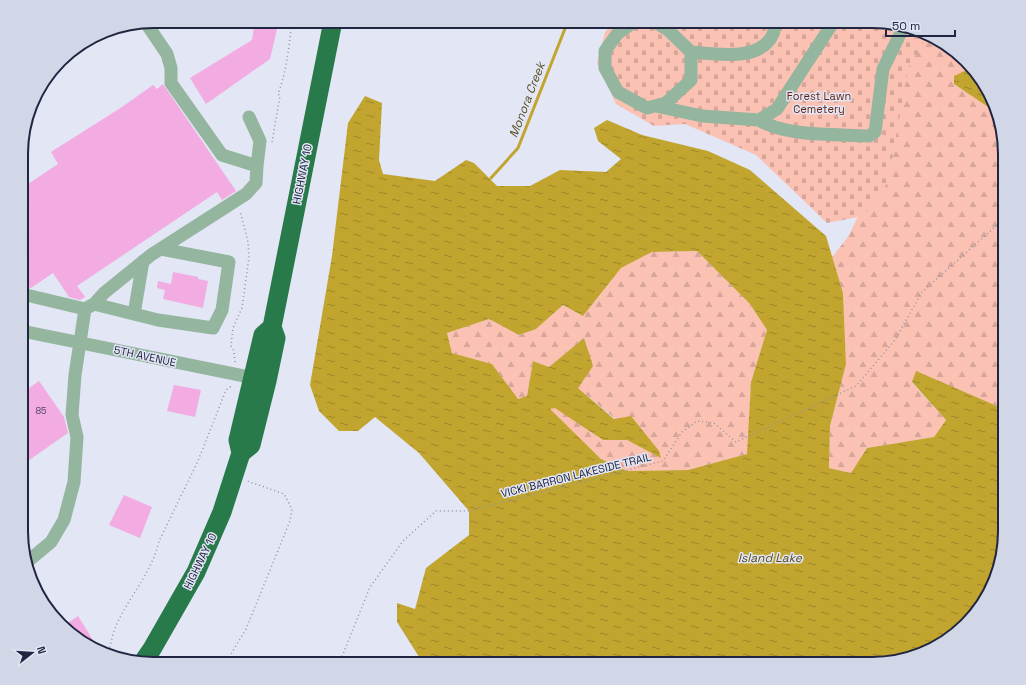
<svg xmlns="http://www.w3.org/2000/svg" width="1026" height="685" viewBox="0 0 1026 685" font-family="'Space Grotesk',sans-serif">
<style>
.forest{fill:url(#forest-firs)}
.cemetery{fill:url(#cemetery-stones)}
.water{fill:url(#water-ripples);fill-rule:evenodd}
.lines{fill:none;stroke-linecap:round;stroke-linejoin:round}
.stream{stroke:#c2a52f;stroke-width:3}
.building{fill:#f2ace2}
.path{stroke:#9095a9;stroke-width:1.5;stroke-dasharray:1 3;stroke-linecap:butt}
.minor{stroke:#94b59e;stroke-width:13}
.highway{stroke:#287a4b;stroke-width:19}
.labels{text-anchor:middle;stroke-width:3;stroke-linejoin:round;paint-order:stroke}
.number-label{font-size:9px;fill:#54476a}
.park-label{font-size:11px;fill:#672515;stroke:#e2e6f5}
.street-label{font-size:11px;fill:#202542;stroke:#e2e6f5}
.water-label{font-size:12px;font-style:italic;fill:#574b1e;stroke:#e2e6f5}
.rim{fill:none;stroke:#202542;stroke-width:2}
</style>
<defs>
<pattern id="forest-firs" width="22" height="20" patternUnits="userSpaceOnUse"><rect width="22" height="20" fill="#fbc1b2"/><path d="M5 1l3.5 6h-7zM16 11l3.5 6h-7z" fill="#d7a69a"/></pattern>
<pattern id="cemetery-stones" width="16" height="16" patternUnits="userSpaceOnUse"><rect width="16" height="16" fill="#fbc1b2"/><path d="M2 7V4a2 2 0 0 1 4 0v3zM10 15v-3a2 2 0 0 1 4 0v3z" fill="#d7a69a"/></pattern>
<pattern id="water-ripples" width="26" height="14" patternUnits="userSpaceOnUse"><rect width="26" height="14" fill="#c2a52f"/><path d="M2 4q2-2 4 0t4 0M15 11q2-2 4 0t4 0" fill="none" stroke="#9d862a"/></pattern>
</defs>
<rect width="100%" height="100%" fill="#e2e6f5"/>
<!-- forest -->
<path class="forest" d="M872,21C911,27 947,33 969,69L954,84L994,111L1005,145V403L997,406L916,372L912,383L946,420L934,437L867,448L851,473L829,468L830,426L846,363L843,293L832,257L848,237L889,153Z
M697,251L750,304L767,330L751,382L748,454L688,470L627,471L601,459L549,409L555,407L603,440H627L661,457L578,388L584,338L549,367L533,361L527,396L517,399L492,364L452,353L447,333L489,319L519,335L536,329L563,305L583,316L621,268L652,252Z"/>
<!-- cemetery -->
<path class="cemetery" d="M615,21H872L915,28L928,35L908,68L888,182L863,216L827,223L756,155L685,124L654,126L616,104L597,63L605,32Z"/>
<!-- water -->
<path class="water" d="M968,67L987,88L994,111L954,84V76L969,69Z
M365,96L382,103L379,160L383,174L435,181L466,160L474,163L497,186H530L560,170L606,172L621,159L598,141L594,128L607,120L642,135L708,151L750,170L826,236L843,293L846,364L830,426L829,468L851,473L867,448L934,437L946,420L912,382L916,371L997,406L1005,403V540L982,605L938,646L881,664H426L421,660L397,622V603L415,609L426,568L469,535V511L419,453L375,417L358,431H339L319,411L310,385L332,256L348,123ZM697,251L750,304L767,330L751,382L747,454L688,470L627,471L601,459L550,409L555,408L603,440H627L661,458L659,451L631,416L614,419L578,388L593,366L584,338L549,367L533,361L527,396L518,399L492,364L452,353L447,333L489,319L519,335L536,329L563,305L583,316L621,268L652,252Z"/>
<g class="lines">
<!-- stream -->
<path class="stream" d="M491,178L518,148L568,21"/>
</g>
<!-- building -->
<path class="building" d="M255,21H279L270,59L206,104L190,78L252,40Z
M163,84L236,191L222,200L217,192L77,286L85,297L80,300L69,297L53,273L31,288L22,286V188L58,164L51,152L122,107L153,85L157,89Z
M173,272L198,277V279L208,281L203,308L163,299L165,290L157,288L158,281L171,284Z
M39,381L64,417L68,433L22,465V393Z
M174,385L201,390L195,417L167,411Z
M124,495L152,507L140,538L109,525Z
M78,616L93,640L86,645L80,641L65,625Z"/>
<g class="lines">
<!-- path -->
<path class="path" d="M272,142L280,96L278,94C287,70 289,46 292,21
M235,362L234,351L231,346L233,328L242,308L249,257L248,242L240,211
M107,655C111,646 112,635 116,626C129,596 152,573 159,541L198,461L226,390L233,385
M225,664L246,629L290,521L292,509L284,494L247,481
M339,664L370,587L403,541L436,511H469L663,461L682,432L697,421L714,423L736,442L856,386L895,340L922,292L1005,218"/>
<!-- minor -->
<path class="minor" d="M635,21L617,34L605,51V68L618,92L647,108L666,103L691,80V52L667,29L653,21
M691,52C716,54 761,62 773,34C775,30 775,25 775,21
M656,106L702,116L759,120L777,109L834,21
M249,117L260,141L257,166
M759,120C785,137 838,134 869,136L875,132L883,69L904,26
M22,294L85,309
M94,304L158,320L213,328L222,310L229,262L161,249
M134,314L143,261
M22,331L259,379
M27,562L51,542L64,520L74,482L77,437L72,415L75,375L85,309L94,304L104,293L151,255L246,194L256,183L257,166L222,155L171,83V68L167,54L146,23"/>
<!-- highway -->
<path class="highway" d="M241,453L251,445L267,381L276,338L272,327L333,21
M143,662L152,649L196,572L222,512L241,453L238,440L263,335L272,327"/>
</g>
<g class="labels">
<!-- number labels -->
<g class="number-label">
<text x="41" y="414">85</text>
</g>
<!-- park labels -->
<g class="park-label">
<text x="819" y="100">Forest Lawn<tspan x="819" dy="13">Cemetery</tspan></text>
</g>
<!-- street labels -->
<g class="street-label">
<text transform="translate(302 174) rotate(-79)" y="4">HIGHWAY 10</text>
<text transform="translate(145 356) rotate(12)" y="4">5TH AVENUE</text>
<text transform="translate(576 475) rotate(-14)" y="4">VICKI BARRON LAKESIDE TRAIL</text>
<text transform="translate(200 561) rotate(-64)" y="4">HIGHWAY 10</text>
</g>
<!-- water labels -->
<g class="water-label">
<text transform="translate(527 100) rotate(-69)" y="4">Monora Creek</text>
<text x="770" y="562">Island Lake</text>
</g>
</g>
<!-- crop -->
<path d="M0 0H1026V685H0ZM154 28H872A126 126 0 0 1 998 154V531A126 126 0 0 1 872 657H154A126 126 0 0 1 28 531V154A126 126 0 0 1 154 28Z" fill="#d2d7e7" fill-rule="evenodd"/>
<path class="rim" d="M154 28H872A126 126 0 0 1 998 154V531A126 126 0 0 1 872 657H154A126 126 0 0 1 28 531V154A126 126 0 0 1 154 28Z"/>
<!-- north arrow -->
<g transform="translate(32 653) rotate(73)" stroke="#e2e6f5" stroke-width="3" paint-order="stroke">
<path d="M0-3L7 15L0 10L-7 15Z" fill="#202542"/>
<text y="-6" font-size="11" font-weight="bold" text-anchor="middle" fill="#202542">N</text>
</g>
<!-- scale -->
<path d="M886 30v6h69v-6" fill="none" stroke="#202542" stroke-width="2"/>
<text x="892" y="30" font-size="12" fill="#202542" stroke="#e2e6f5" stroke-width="3" paint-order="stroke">50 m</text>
</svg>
